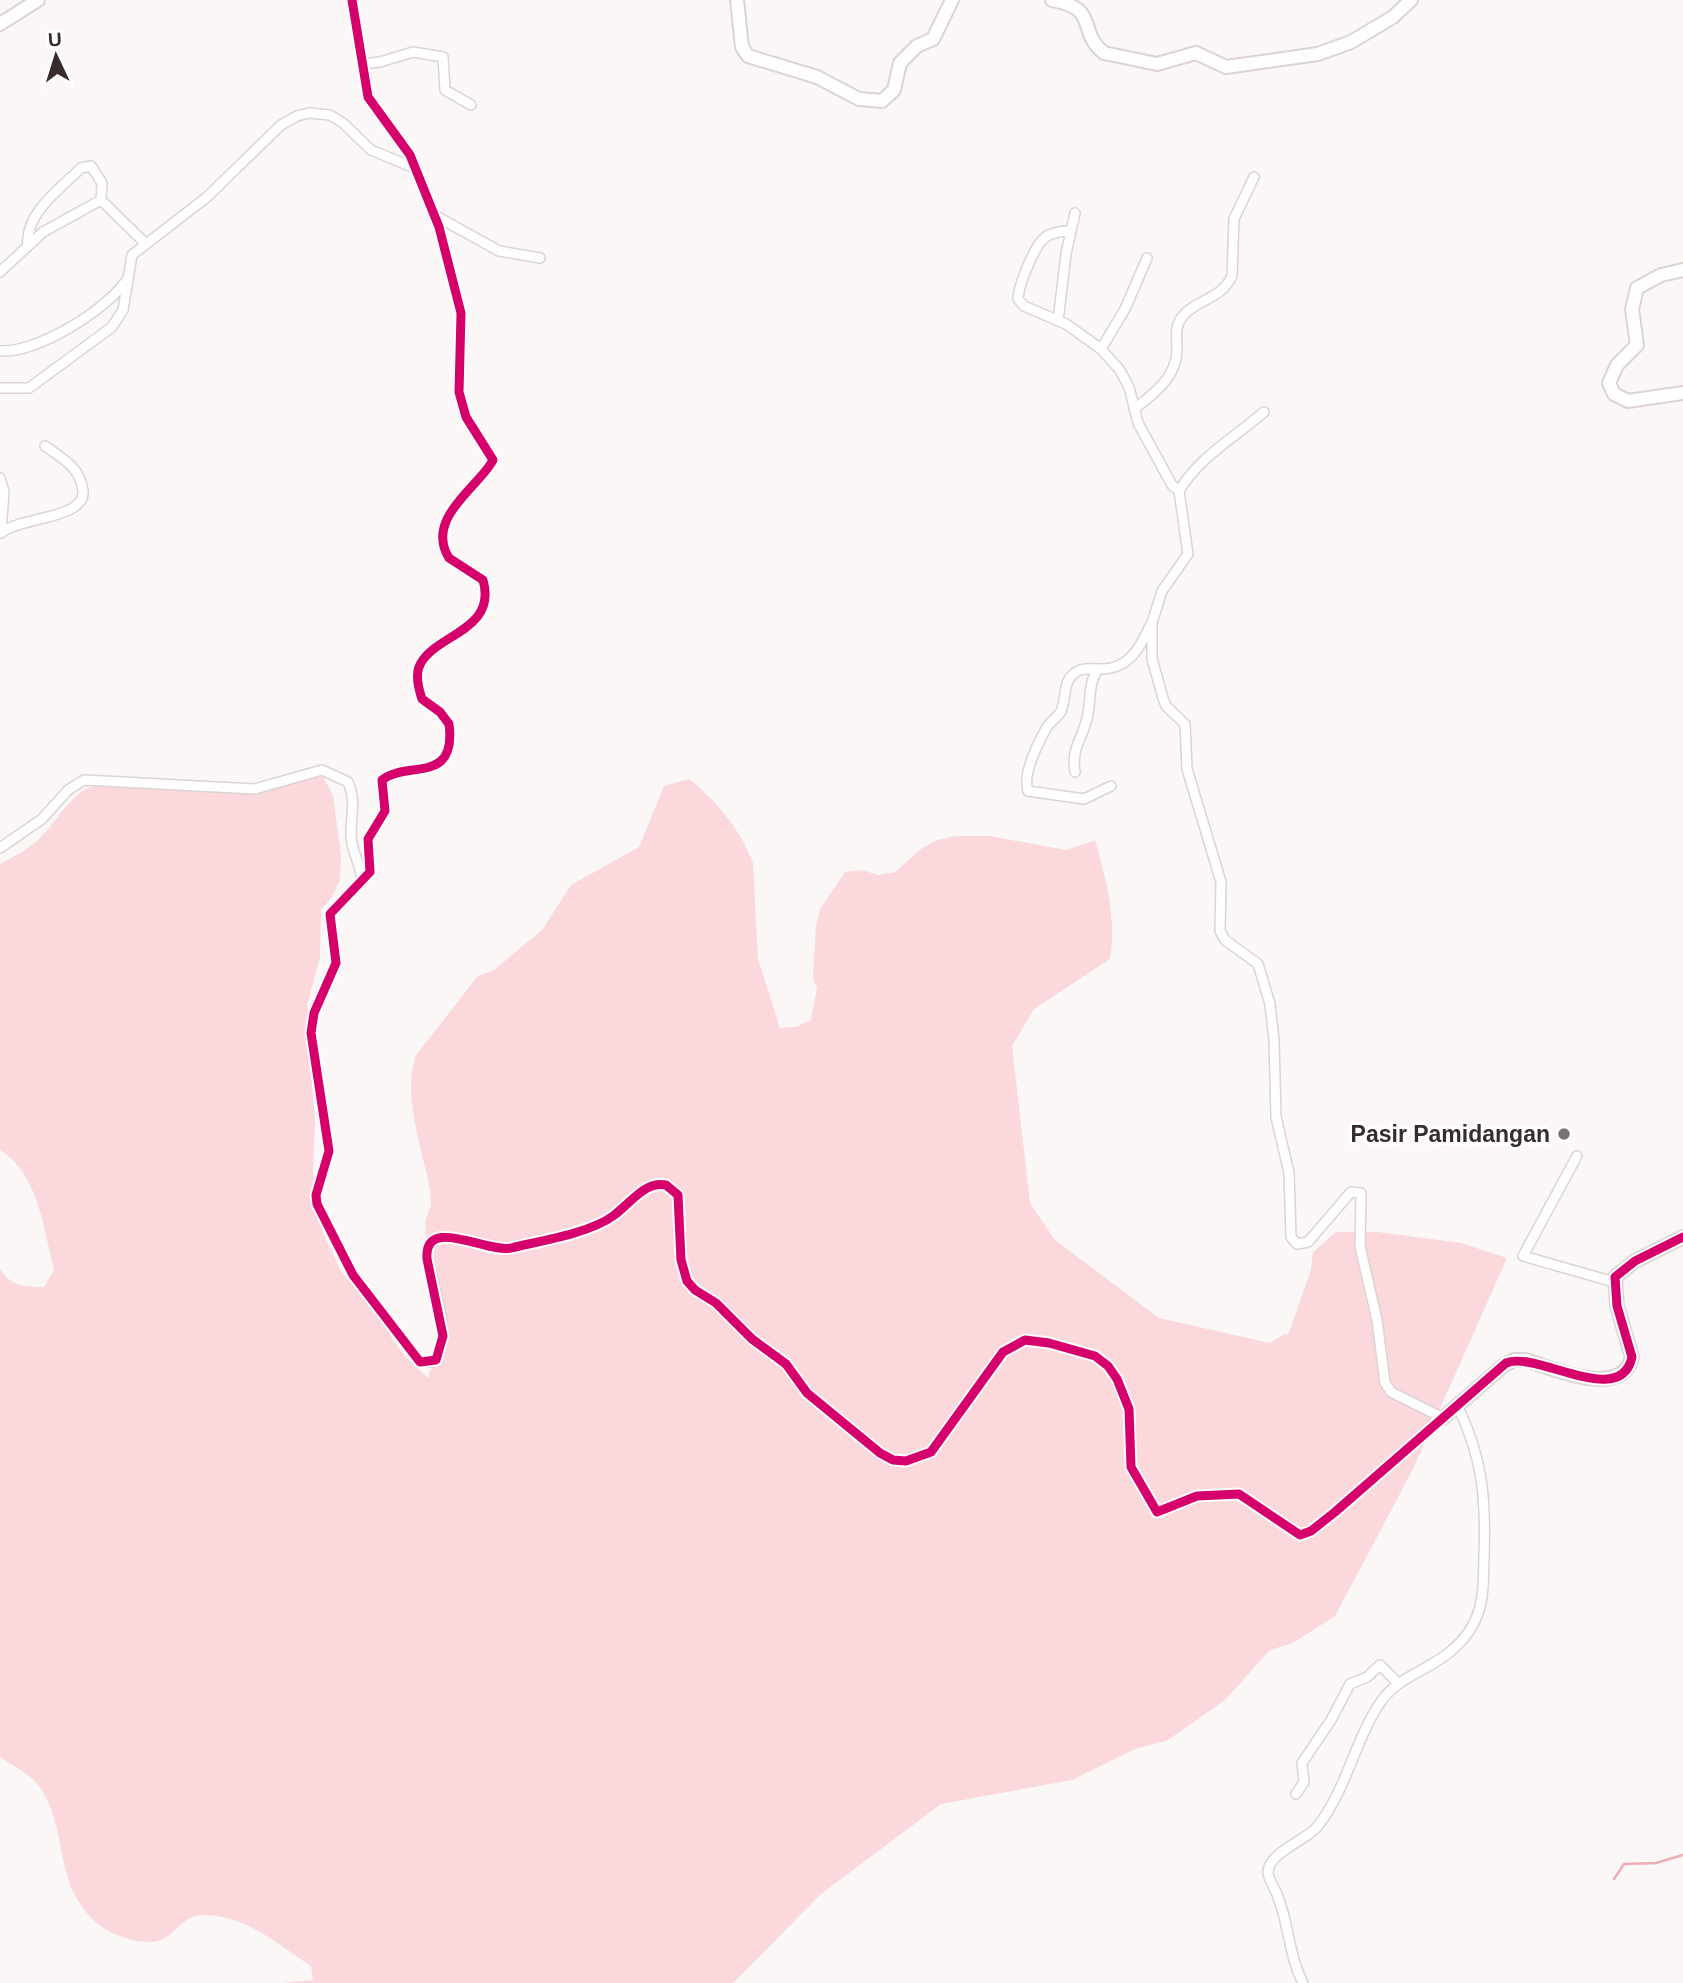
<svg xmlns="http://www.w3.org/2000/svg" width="1683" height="1983" viewBox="0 0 1683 1983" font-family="Helvetica,sans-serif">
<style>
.green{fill:#fad8db}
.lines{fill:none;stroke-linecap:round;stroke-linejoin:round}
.stream{stroke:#ecadb4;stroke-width:2.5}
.street-casing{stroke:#dcd3d3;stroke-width:12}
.secondary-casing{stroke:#dcd3d3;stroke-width:16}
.street{stroke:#fffefe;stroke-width:9}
.secondary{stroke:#fffefe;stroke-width:12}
.cycleway-casing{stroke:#fff;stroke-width:13}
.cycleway{stroke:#d6006c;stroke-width:9}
.poi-dot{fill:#7c7273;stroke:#fff;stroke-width:2.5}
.labels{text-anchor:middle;stroke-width:6;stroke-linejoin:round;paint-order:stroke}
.poi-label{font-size:23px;font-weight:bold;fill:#372b2c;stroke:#fff;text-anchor:end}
</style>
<rect width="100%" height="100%" fill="#fcf7f7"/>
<!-- green -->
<path class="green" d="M307,774L323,777L333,795L341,855L340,880L332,897L321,910L320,957L307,1005L311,1022L308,1036L315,1120L313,1172L318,1189L323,1233L341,1271L386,1323L392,1339L404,1355L428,1378L434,1361L439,1310L427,1259L425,1221L431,1206L430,1189C422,1148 402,1095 416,1055L478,976L494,970L542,930L571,885L639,847L664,786L689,779C717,801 740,829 753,863L758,959L780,1028L796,1027L811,1020L817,988L813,977L816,925L820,909L845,872L862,870L878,875L895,872L921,849L937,840L956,836H990L1066,850L1095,840C1106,880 1117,918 1110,959L1034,1009L1012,1046L1030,1203L1055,1240L1159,1318L1270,1343L1284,1334L1288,1335L1311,1270L1313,1252L1336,1232H1378L1461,1243L1507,1258L1413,1469L1335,1616L1293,1643L1270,1650L1225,1700L1168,1740L1135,1749L1072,1780L941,1804L821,1894L733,1983H283L313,1980L311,1966C277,1944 246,1915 203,1915C183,1915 178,1932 163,1939C147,1947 116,1937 102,1927C49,1885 72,1831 38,1785C30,1774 12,1765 0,1757V1269C11,1286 24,1287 44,1287L54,1270C44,1231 38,1172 0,1150V864C13,857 27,850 38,840C66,813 78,773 125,786L241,791Z"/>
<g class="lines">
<!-- stream -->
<path class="stream" d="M1614,1879L1624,1864L1656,1863L1683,1855"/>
<defs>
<path id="street" d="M352,0L368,97L410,155L439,227L461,313L459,392L466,417L493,460C480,486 424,518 449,558L483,580C498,632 432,634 419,667C415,677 419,690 422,699L440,712L449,724C457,785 407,760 382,780L385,811L368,839L370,872L330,914L336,963L314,1013L311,1033L329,1151L316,1195L318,1207L353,1275L420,1362H431C456,1348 433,1282 427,1259C424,1214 488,1254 511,1248C540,1241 590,1233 613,1216C630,1204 644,1181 666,1185L678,1195L681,1260L687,1281L695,1290L716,1303L752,1339L786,1364L807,1393L880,1453L893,1460L906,1461L931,1452L1003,1352L1025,1340L1049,1343L1095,1356L1108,1366L1117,1379L1129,1409L1131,1467L1157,1512L1197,1496L1239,1494L1300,1535L1311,1531L1335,1512L1443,1418L1391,1392L1385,1383L1377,1320L1360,1246L1361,1193L1351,1192L1308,1242L1297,1244L1291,1237L1289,1173L1276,1117L1274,1040L1270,1004L1258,964L1225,940L1220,931L1221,882L1187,769L1185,724L1166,706L1163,698L1152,659V623L1162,591L1188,554L1179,491L1172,485L1138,423L1129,387L1119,369L1101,349L1066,324L1024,306L1018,299C1019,284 1035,243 1047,236C1054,232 1062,232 1070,230
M362,64L380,62L413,52L443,57L445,90L471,105
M436,216L499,251L540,258
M28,246C24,214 61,188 81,168L91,166L102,183L101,200
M0,272L43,232L101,200L145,243
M1058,321L1066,254L1075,213
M1101,349L1125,309L1147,258
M0,351C37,353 105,311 126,281
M0,388H29L112,327L123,310L132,255L207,197L281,125L297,116L309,113L330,115L343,123L371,150L417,169
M1134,409C1154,394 1177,377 1177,349C1177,337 1174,328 1182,317C1196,299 1221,300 1232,276L1234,219L1254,177
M0,478L4,491L1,533
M1179,491C1199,457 1234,438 1264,412
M1,533C19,517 86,519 83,491C80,467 63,459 45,446
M1075,772C1071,747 1083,738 1087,718C1092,700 1087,685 1098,669
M1111,786L1084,799L1028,791C1022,774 1038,743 1047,727C1051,721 1059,716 1061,711C1067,697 1062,681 1076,672C1084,667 1094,669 1103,669C1130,668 1141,646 1151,624
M0,848L42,819L68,790L84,780L255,789L322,770L348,782C358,806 348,821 352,844C355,857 361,867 362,882
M1577,1156L1523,1256L1614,1282
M1296,1794L1304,1782L1302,1763L1331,1720L1350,1684L1367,1677L1380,1665L1398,1683
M1303,1983C1289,1956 1289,1925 1278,1897C1276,1890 1268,1879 1268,1872C1269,1852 1305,1841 1317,1827C1347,1790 1355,1738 1382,1700C1400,1676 1429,1670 1451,1651C1485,1622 1483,1595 1484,1556C1486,1499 1483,1459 1458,1407"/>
<path id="secondary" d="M737,0L742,47L748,56L817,77L859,99L882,101L894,90L900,63L917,46L933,39L952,0
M1052,0C1101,9 1076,31 1104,53L1157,64L1196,53L1226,67L1318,54L1351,42L1393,17L1411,0
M0,24L38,0
M1683,270L1661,275L1637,288L1632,309L1637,345L1617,365L1609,383L1614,394L1628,401L1683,393
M1443,1418L1503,1366L1514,1360H1526C1551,1368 1623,1400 1632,1357L1617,1306L1615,1277L1635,1261L1683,1237"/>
</defs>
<!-- street casing -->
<use href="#street" class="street-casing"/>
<!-- secondary casing -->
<use href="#secondary" class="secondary-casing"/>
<!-- street -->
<use href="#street" class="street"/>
<!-- secondary -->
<use href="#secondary" class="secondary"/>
<defs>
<path id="cycleway" d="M352,0L368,97L410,155L439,227L461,313L459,392L466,417L493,460C480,486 424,518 449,558L483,580C498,632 432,634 419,667C415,677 419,690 422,699L440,712L449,724C457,785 407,760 382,780L385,811L368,839L370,872L330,914L336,963L314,1013L311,1033L329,1151L316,1195L317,1204L353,1275L420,1362L436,1360L443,1336L427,1259C424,1214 488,1254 511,1248C540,1241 590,1233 613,1216C630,1204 644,1181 666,1185L678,1195L681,1260L687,1281L695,1290L716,1303L752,1339L786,1364L807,1393L880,1453L893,1460L906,1461L931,1452L1003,1352L1025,1340L1049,1343L1095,1356L1108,1366L1117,1379L1129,1409L1131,1467L1157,1512L1197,1496L1239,1494L1300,1535L1311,1531L1335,1512L1506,1363C1536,1350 1621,1410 1632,1357L1617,1306L1615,1277L1635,1261L1683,1237"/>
</defs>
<!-- cycleway casing -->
<use href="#cycleway" class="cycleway-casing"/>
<!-- cycleway -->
<use href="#cycleway" class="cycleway"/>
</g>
<!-- markers -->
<circle class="poi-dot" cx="1564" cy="1134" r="7"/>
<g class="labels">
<!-- poi labels -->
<g class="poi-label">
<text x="1550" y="1142">Pasir Pamidangan</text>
</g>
</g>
<!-- north arrow -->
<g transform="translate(56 56) rotate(356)" stroke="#ffffff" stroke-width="5" paint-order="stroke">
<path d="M0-5L12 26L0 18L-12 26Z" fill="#372b2c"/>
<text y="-10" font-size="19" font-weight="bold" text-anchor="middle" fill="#372b2c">U</text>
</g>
</svg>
